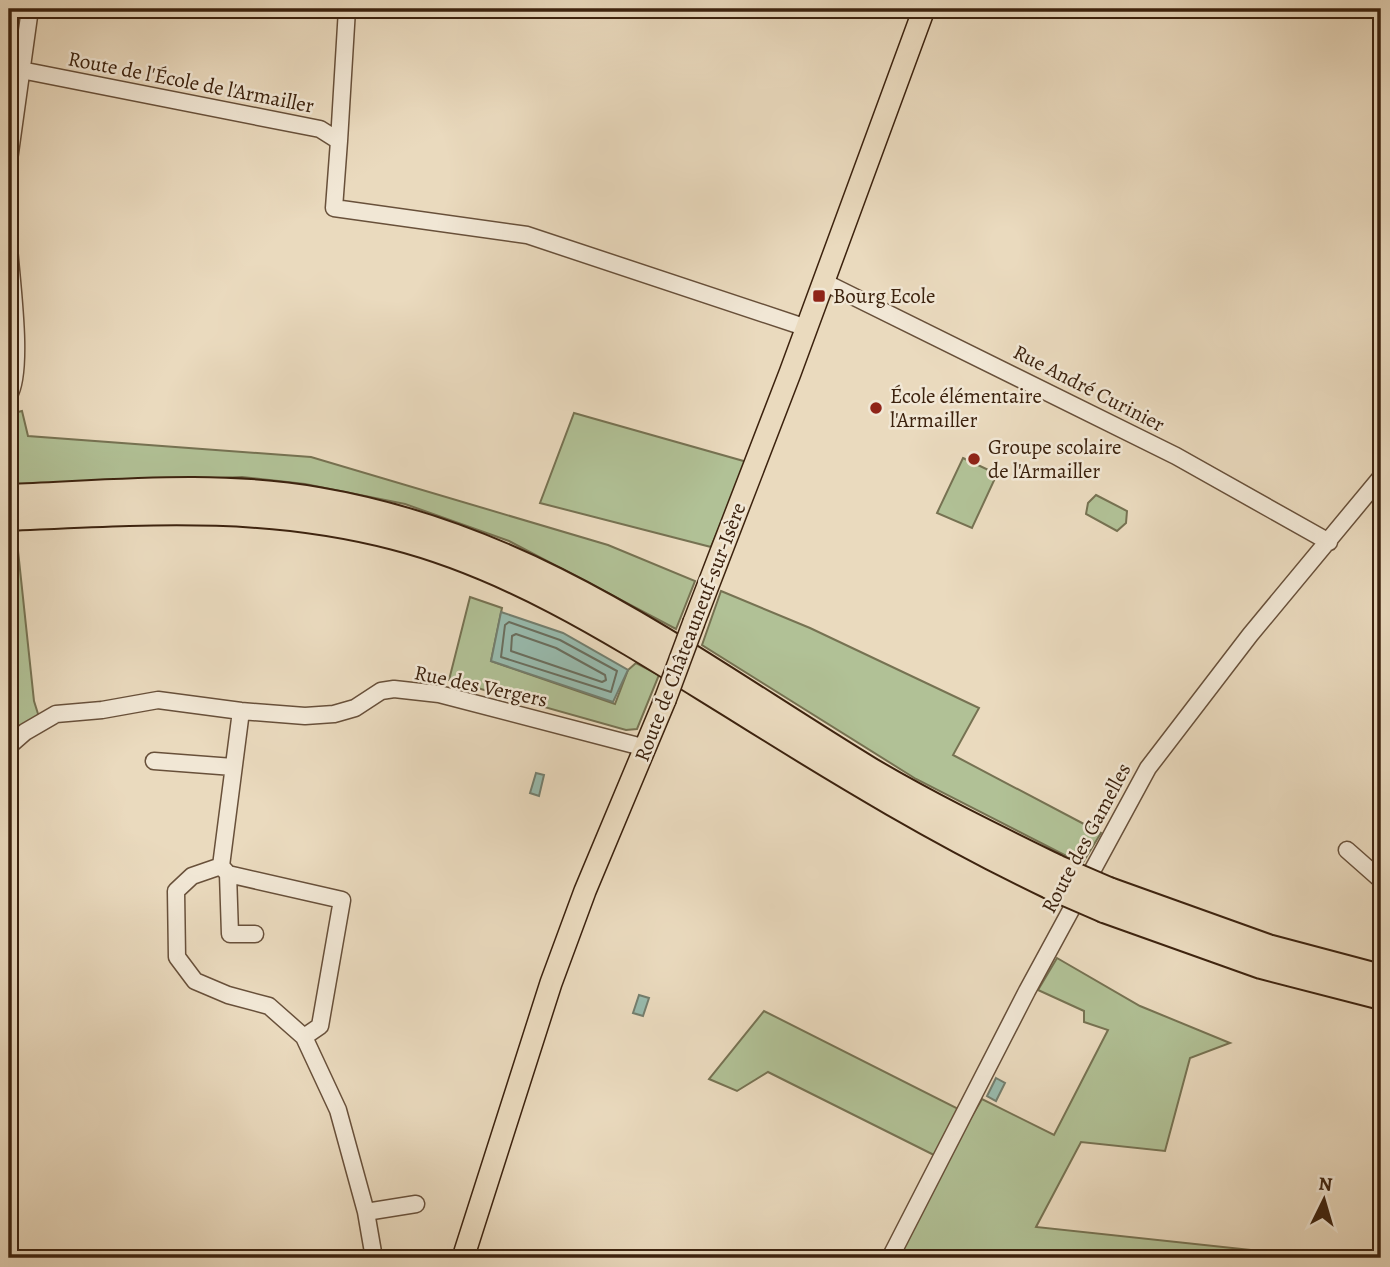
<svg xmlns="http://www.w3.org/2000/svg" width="1390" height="1267" viewBox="0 0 1390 1267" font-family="Alegreya,serif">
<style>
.green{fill:#b1c196;stroke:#767252;stroke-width:2}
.water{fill:#98bbae;stroke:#737e6e;stroke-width:2}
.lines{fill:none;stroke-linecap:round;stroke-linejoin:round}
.shore{stroke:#6a6e5e;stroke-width:2}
.minor-casing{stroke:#68503a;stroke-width:19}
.major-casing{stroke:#3c220e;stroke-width:24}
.highway-casing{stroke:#3c220e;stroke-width:28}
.minor{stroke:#f1e7d5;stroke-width:16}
.major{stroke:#eadabe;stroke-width:21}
.highway{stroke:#eadabe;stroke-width:24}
.major-bridge-casing{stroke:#3c220e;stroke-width:24;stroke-linecap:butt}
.highway-bridge-casing{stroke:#3c220e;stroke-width:28;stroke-linecap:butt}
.major-bridge{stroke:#eadabe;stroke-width:21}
.highway-bridge{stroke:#eadabe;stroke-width:24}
.poi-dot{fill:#8f2418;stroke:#f1e7d5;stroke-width:2.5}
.labels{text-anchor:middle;stroke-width:5;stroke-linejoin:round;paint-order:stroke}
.street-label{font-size:21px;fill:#3c220e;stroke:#f1e7d5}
.poi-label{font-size:21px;fill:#3c220e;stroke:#f1e7d5;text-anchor:start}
</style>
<rect width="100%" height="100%" fill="#eadabe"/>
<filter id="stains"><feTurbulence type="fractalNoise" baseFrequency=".00286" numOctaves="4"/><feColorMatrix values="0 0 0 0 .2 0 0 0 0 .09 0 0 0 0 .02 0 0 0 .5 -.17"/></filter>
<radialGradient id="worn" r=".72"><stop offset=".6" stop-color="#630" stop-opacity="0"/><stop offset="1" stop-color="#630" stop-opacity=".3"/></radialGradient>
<!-- green -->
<path class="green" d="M22,411L28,436L311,457L608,545L695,581L676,629L509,541L405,504L305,484L242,477L9,486V414Z
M574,413L747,462L711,547L540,503Z
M963,458L997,474L972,528L937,513Z
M1096,495L1127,511L1126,523L1117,531L1086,514L1088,503Z
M9,532H16L34,701L39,717L9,737Z
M721,591L810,628L979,708L953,755L1101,833L1082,864L916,779L702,645Z
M470,597L502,608L491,661L615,704L628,670L636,663L659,675L637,729L626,730L449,680Z
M1057,958L1140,1006L1230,1043L1190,1058L1165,1151L1081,1142L1036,1227L1325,1258H897L948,1162L768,1072L737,1091L709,1079L764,1011L972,1116L982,1099L1054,1135L1108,1030L1084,1022V1011L1038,990Z"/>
<!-- water -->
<path class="water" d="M501,612L563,633L628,670L613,702L491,661Z
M536,773L544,775L539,796L530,793Z
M639,995L649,998L643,1016L633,1013Z
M996,1078L1005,1083L996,1101L987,1096Z"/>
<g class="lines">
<!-- shore -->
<path class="shore" d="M509,622L560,640L617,671L611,692L501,657L505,625Z
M516,634L556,648L605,675L606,680L602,682L511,651L512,636Z"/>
<defs>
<path id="minor" d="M21,70L320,129L339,141L334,208L527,235L807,328
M339,141L347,9
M9,160L30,9
M9,247C11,279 24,370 9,395
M824,282L1176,456L1329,542
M241,711L221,866L192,876L176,891L177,957L195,981L228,995L269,1006L304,1037L338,1110L366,1212L374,1258
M9,746L25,732L56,714L102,710L158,700L241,711L305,716L334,714L355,708L381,691L394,689L439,694L646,748
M154,761L233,767
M1347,850L1381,880
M221,866L228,874L342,900L320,1026L304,1037
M228,874L230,934H255
M366,1212L416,1204
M890,1258L1027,991L1148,768L1250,635L1381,477"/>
<path id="major" d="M694,622L790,373L924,9
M463,1258L551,983L585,891L665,700"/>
<path id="highway" d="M9,497C111,493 216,482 318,500C535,537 688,659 870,770C931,806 995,837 1058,868
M9,518C142,512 263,503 394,537C519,569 630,643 739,710C841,774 942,835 1051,887
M1109,890L1268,947L1381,977
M1104,910L1261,966L1381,997"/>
</defs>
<!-- minor casing -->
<use href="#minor" class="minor-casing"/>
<!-- major casing -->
<use href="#major" class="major-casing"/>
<!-- highway casing -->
<use href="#highway" class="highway-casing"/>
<!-- minor -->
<use href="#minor" class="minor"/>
<!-- major -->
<use href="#major" class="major"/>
<!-- highway -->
<use href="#highway" class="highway"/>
<defs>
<path id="major-bridge" d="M665,700L694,622"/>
<path id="highway-bridge" d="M1058,868L1109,890
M1051,887L1104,910"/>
</defs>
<!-- major-bridge casing -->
<use href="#major-bridge" class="major-bridge-casing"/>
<!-- highway-bridge casing -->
<use href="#highway-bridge" class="highway-bridge-casing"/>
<!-- major-bridge -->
<use href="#major-bridge" class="major-bridge"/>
<!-- highway-bridge -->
<use href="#highway-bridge" class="highway-bridge"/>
</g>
<!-- markers -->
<g class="poi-dot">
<rect x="812" y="289" width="14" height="14" rx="3.5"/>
<circle cx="876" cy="408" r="7"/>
<circle cx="974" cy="459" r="7"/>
</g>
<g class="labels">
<!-- street labels -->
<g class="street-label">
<text transform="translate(191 82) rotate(11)" y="7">Route de l'École de l'Armailler</text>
<text transform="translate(1089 388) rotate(27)" y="7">Rue André Curinier</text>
<text transform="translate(690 632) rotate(-69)" y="7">Route de Châteauneuf-sur-Isère</text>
<text transform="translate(481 686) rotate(12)" y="7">Rue des Vergers</text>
<text transform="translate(1086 838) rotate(-62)" y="7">Route des Gamelles</text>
</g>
<!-- poi labels -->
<g class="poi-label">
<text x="833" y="303">Bourg Ecole</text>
<text x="890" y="403">École élémentaire<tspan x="890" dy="24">l'Armailler</tspan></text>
<text x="988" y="454">Groupe scolaire<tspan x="988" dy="24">de l'Armailler</tspan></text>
</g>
</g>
<!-- margin -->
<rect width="1390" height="1267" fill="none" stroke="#eadabe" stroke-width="35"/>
<rect x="10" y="10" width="1369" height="1246" fill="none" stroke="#3c220e" stroke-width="3.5"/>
<rect x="18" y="18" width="1355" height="1232" fill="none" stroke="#3c220e" stroke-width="2"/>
<!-- north arrow -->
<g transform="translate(1324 1200) rotate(5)" stroke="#f1e7d5" stroke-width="5" paint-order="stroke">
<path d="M0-5L12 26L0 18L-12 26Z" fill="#3c220e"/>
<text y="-10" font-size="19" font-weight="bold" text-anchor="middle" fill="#3c220e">N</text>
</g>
<rect width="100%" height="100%" filter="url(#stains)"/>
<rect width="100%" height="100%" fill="url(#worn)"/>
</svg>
